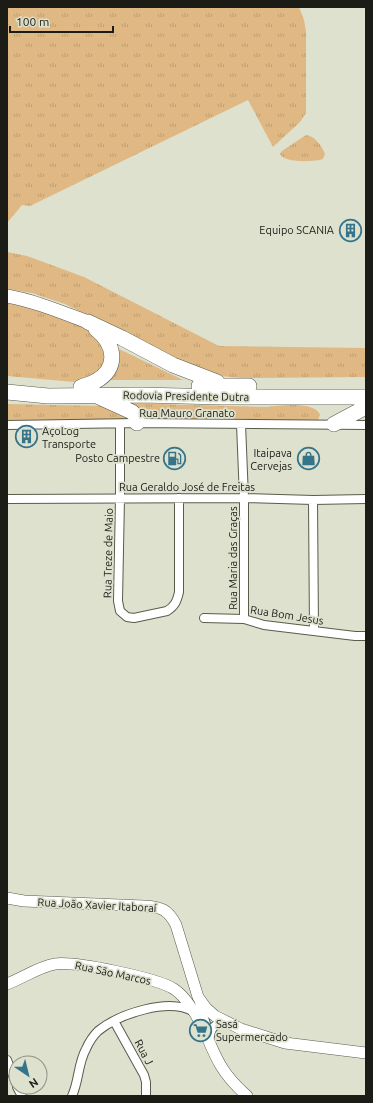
<svg xmlns="http://www.w3.org/2000/svg" width="373" height="1103" viewBox="0 0 373 1103" font-family="Ubuntu,sans-serif">
<style>
.grass{fill:url(#grass-tufts)}
.lines{fill:none;stroke-linecap:round;stroke-linejoin:round}
.street-casing{stroke:#595c4c;stroke-width:10}
.secondary-casing{stroke:#595c4c;stroke-width:12}
.primary-casing{stroke:#595c4c;stroke-width:14}
.highway-casing{stroke:#595c4c;stroke-width:16}
.street{stroke:#fff;stroke-width:8}
.secondary{stroke:#fff;stroke-width:11}
.primary{stroke:#fff;stroke-width:13}
.highway{stroke:#fff;stroke-width:15}
.labels{text-anchor:middle;stroke-width:3.5;stroke-linejoin:round;paint-order:stroke}
.poi-label{font-size:11px;fill:#1b1c16;stroke:#dde1ce;text-anchor:end}
.street-label{font-size:11px;fill:#1b1c16;stroke:#dde1ce}
</style>
<defs>
<pattern id="grass-tufts" width="24" height="20" patternUnits="userSpaceOnUse"><rect width="24" height="20" fill="#e0b883"/><path d="M3 7l-1-3M5 7V3M7 7l1-3M15 17l-1-3M17 17v-4M19 17l1-3" fill="none" stroke="#c09e70"/></pattern>
</defs>
<rect width="100%" height="100%" fill="#dde1ce"/>
<!-- grass -->
<path class="grass" d="M7,7H299L304,20L306,32V113L300,122L273,147L248,100L30,206L22,205L7,223Z
M306,135C315,136 322,146 325,154L323,159C315,162 283,163 280,154L282,151Z
M7,252L27,256L84,277L219,346L366,348V377L241,378L208,375L65,304L32,293L7,289Z
M7,301C26,305 81,322 94,335C100,341 105,352 109,359L86,383L7,376Z
M115,347L183,380H104Z
M119,403L267,407C279,405 316,401 320,415L318,420L315,421L211,418L203,421L151,420L144,417Z
M7,404L104,406L130,419L7,420Z"/>
<g class="lines">
<defs>
<path id="street" d="M120,424V498L118,601L120,611L127,617L134,618L167,611C175,606 177,601 179,592V498
M241,424L244,498V619
M7,425L137,423L366,425
M7,499L244,498L313,500L366,499
M313,500L314,631
M204,618L244,619L264,625L355,636H366
M199,1002L207,1027
M114,1021L144,1075L146,1082V1096
M210,1036C211,1026 218,1022 228,1023
M7,1060L16,1083
M17,1087L22,1096
M72,1096C79,1081 78,1063 86,1049C89,1042 93,1036 98,1031C119,1014 169,997 194,1012"/>
<path id="secondary" d="M7,898L24,901L144,906C161,907 168,909 176,925L198,997L206,1008L215,1016L241,1029L285,1043L366,1053
M7,984C23,978 38,967 55,964C74,961 157,978 174,989C180,993 186,1000 190,1006C205,1026 209,1046 221,1066C228,1078 237,1087 247,1096"/>
<path id="primary" d="M7,296C35,301 61,312 88,322"/>
<path id="highway" d="M88,322L122,338L173,365L217,382
M199,386H249
M81,387C86,385 91,384 96,381C119,368 115,344 96,329
M7,392L48,396L141,395L222,397H366
M99,397L132,412L136,416L137,423
M334,424L366,407"/>
</defs>
<!-- street casing -->
<use href="#street" class="street-casing"/>
<!-- secondary casing -->
<use href="#secondary" class="secondary-casing"/>
<!-- primary casing -->
<use href="#primary" class="primary-casing"/>
<!-- highway casing -->
<use href="#highway" class="highway-casing"/>
<!-- street -->
<use href="#street" class="street"/>
<!-- secondary -->
<use href="#secondary" class="secondary"/>
<!-- primary -->
<use href="#primary" class="primary"/>
<!-- highway -->
<use href="#highway" class="highway"/>
</g>
<!-- icons -->
<defs>
<symbol id="building-ring" viewBox="-11 -11 22 22"><circle r="9.5" fill="#dde1ce" stroke="#36748a" stroke-width="1.5"/><path d="M-4-6H4V6H1V3H-1V6H-4ZM-2.5-4.3h1.7v1.8h-1.7ZM.8-4.3h1.7v1.8H.8ZM-2.5-1h1.7V.8h-1.7ZM.8-1h1.7V.8H.8Z" fill="#36748a"/></symbol>
<symbol id="fuel-ring" viewBox="-11 -11 22 22"><circle r="9.5" fill="#dde1ce" stroke="#36748a" stroke-width="1.5"/><path d="M-5.5-6h7V0h2V4h1.3V-2.5L3-4.5l.8-.8L6-3V5H2.5V1h-1V6h-7ZM-4.2-4.7v3.2H.2V-4.7Z" fill="#36748a"/></symbol>
<symbol id="shop-ring" viewBox="-11 -11 22 22"><circle r="9.5" fill="#dde1ce" stroke="#36748a" stroke-width="1.5"/><path d="M-5-2.5h2.3a2.7 3.5 0 0 1 5.4 0H5L5.5 6h-11ZM-1.5-2.5h3a1.5 2.3 0 0 0-3 0Z" fill="#36748a"/></symbol>
<symbol id="supermarket-ring" viewBox="-11 -11 22 22"><circle r="9.5" fill="#dde1ce" stroke="#36748a" stroke-width="1.5"/><path d="M-6-5.5h2.5l.6 2H6L4.5 2H-2.5L-4.4-4H-6ZM-1.5 3.2a1.3 1.3 0 1 0 .1 0ZM3 3.2a1.3 1.3 0 1 0 .1 0Z" fill="#36748a"/></symbol>
</defs>
<g fill-rule="evenodd">
<use href="#building-ring" x="338" y="218" width="25" height="25"/>
<use href="#building-ring" x="14" y="424" width="25" height="25"/>
<use href="#fuel-ring" x="162" y="446" width="25" height="25"/>
<use href="#shop-ring" x="296" y="446" width="25" height="25"/>
<use href="#supermarket-ring" x="188" y="1018" width="25" height="25"/>
</g>
<g class="labels">
<!-- poi labels -->
<g class="poi-label">
<text x="334" y="234">Equipo SCANIA</text>
<text x="42" y="435" text-anchor="start">AçoLog<tspan x="42" dy="13">Transporte</tspan></text>
<text x="292" y="457">Itaipava<tspan x="292" dy="13">Cervejas</tspan></text>
<text x="160" y="462">Posto Campestre</text>
<text x="216" y="1028" text-anchor="start">Sasá<tspan x="216" dy="13">Supermercado</tspan></text>
</g>
<!-- street labels -->
<g class="street-label">
<text transform="translate(186 396) rotate(1)" y="4">Rodovia Presidente Dutra</text>
<text x="187" y="417">Rua Mauro Granato</text>
<text x="187" y="491">Rua Geraldo José de Freitas</text>
<text transform="translate(108 553) rotate(-89)" y="4">Rua Treze de Maio</text>
<text transform="translate(233 558) rotate(-90)" y="4">Rua Maria das Graças</text>
<text transform="translate(287 615) rotate(9)" y="4">Rua Bom Jesus</text>
<text transform="translate(97 905) rotate(3)" y="4">Rua João Xavier Itaboraí</text>
<text transform="translate(113 973) rotate(12)" y="4">Rua São Marcos</text>
<text transform="translate(144 1052) rotate(62)" y="4">Rua J</text>
</g>
</g>
<!-- border -->
<rect width="373" height="1103" fill="none" stroke="#1b1c16" stroke-width="16"/>
<!-- north arrow -->
<g transform="translate(28 1075) rotate(145)"><circle r="19" fill="#dde1ce" stroke="#8f9284"/>
<path d="M0-3L7 15L0 10L-7 15Z" fill="#36748a"/>
<text y="-6" font-size="11" font-weight="bold" text-anchor="middle" fill="#1b1c16">N</text>
</g>
<!-- scale -->
<path d="M10 26v6h103v-6" fill="none" stroke="#1b1c16" stroke-width="2"/>
<text x="16" y="26" font-size="12" fill="#1b1c16" stroke="#dde1ce" stroke-width="3" paint-order="stroke">100 m</text>
</svg>
